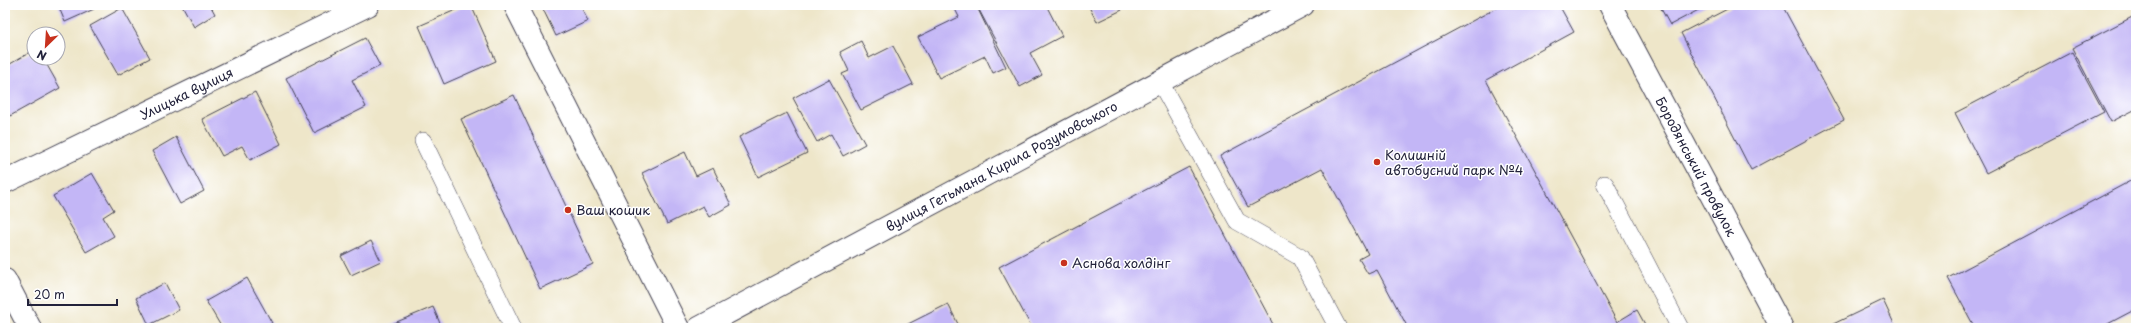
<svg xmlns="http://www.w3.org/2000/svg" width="2141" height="333" viewBox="0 0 2141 333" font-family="'Playpen Sans',sans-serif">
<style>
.building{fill:#c3b6f6}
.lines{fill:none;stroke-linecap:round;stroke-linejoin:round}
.lane-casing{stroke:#413f50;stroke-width:18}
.street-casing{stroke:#413f50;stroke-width:24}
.lane{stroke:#fff;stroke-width:17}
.street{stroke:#fff;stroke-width:22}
.poi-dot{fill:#c8321e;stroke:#fff;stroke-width:1.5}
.labels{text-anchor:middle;stroke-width:3;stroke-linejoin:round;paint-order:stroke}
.street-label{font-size:13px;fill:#22223b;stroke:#fff}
.poi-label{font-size:13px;fill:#22223b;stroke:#fff;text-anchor:start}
</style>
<rect width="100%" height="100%" fill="#fff"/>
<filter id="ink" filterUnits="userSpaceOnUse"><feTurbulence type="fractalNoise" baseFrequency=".025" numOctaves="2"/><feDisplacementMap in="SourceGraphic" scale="8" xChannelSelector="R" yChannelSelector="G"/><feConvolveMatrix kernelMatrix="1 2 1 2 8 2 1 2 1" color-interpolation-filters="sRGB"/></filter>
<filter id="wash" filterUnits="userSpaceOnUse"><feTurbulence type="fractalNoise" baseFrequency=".012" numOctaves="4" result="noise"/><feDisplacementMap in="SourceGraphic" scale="16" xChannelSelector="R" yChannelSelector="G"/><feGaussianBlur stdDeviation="0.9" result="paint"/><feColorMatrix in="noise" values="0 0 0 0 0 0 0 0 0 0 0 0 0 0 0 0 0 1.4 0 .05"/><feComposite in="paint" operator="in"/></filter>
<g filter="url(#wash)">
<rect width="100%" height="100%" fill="#eee6c9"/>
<g id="blocks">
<!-- building -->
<path class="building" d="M58,5H92L94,9L65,22Z
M182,5H210L215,14L194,27Z
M467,5H471L496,61L444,84L419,26Z
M541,5H580L588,21L556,36Z
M953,5H976L1006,67L993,73L985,56L939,78L918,37L959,17Z
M983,5H1046L1062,36L1030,53L1042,75L1020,87L978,8Z
M1088,5H1119L1122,10L1097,22Z
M1502,5H1559L1574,32L1486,80L1617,322L1637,310L1647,328H1408L1377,270L1368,274L1359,259L1368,254L1322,168L1248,207L1220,156Z
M1659,5H1708L1670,25Z
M1735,5H1782L1844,120L1751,170L1681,33Z
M122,8L150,58L118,75L90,26Z
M2136,15V109L2111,122L2072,48Z
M365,38L380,66L352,80L366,107L314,133L286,78Z
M861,41L869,58L893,46L913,84L861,110L842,74L849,71L840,52Z
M34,50V58H43L60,88L10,116L5,106V67Z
M2072,52L2104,112L1986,173L1955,113Z
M829,79L865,144L843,156L831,134L817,142L793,98Z
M255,92L281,144L250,160L242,146L222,156L202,119Z
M514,95L593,264L540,289L461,119Z
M787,113L807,153L758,177L739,137Z
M176,137L204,191L180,204L152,151Z
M685,152L696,176L713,168L731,205L709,217L703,206L667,224L642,173Z
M1189,167L1275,328H1032L999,267Z
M92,173L114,210L103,217L114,236L86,252L53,196Z
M2136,178V309L2100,328H1975L1948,278Z
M371,241L381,261L351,275L341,256Z
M247,278L272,323L262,328H222L206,301Z
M165,283L179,310L149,325L136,298Z
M1883,300L1896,328H1827V327Z
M948,304L960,328H900Z
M433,307L442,328H382Z"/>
</g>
</g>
<g filter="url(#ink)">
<use href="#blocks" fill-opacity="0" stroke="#413f50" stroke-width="1"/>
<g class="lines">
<defs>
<path id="lane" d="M1160,82L1237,221L1300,257L1338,328
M423,141L513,328
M1605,184L1680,328"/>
<g id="street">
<path d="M515,5L678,328"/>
<path id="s1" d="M1610,5L1782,328"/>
<path id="s2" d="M5,182L368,5"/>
<path d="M5,280L30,328"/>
<path id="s3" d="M699,328L1303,5"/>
</g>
</defs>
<!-- lane casing -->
<use href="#lane" class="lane-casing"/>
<!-- street casing -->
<use href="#street" class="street-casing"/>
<!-- lane -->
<use href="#lane" class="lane"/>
<!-- street -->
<use href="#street" class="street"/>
</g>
</g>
<!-- markers -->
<g class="poi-dot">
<circle cx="1377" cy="162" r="4"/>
<circle cx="568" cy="210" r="4"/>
<circle cx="1064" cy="263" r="4"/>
</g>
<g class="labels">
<!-- street labels -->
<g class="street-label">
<text dy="5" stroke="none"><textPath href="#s2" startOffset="202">Улицька вулиця</textPath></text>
<text dy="5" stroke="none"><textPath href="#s1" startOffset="183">Бородянський провулок</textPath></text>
<text dy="5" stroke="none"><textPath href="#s3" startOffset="343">вулиця Гетьмана Кирила Розумовського</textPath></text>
</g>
<!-- poi labels -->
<g class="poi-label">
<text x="1385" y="160">Колишній<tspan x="1385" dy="15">автобусний парк №4</tspan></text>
<text x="576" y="215">Ваш кошик</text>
<text x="1072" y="268">Аснова холдінг</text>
</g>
</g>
<!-- margin -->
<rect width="2141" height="333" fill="none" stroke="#fff" stroke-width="20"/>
<!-- north arrow -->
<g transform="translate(46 46) rotate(205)"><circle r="19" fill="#ffffff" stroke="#a7a7b1"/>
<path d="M0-3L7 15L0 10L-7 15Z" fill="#c8321e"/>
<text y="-6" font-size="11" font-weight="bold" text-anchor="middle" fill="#22223b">N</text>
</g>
<!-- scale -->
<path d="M28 299v6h89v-6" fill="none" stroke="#22223b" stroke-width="2"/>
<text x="34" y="299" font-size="12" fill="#22223b" stroke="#ffffff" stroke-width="3" paint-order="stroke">20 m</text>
</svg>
